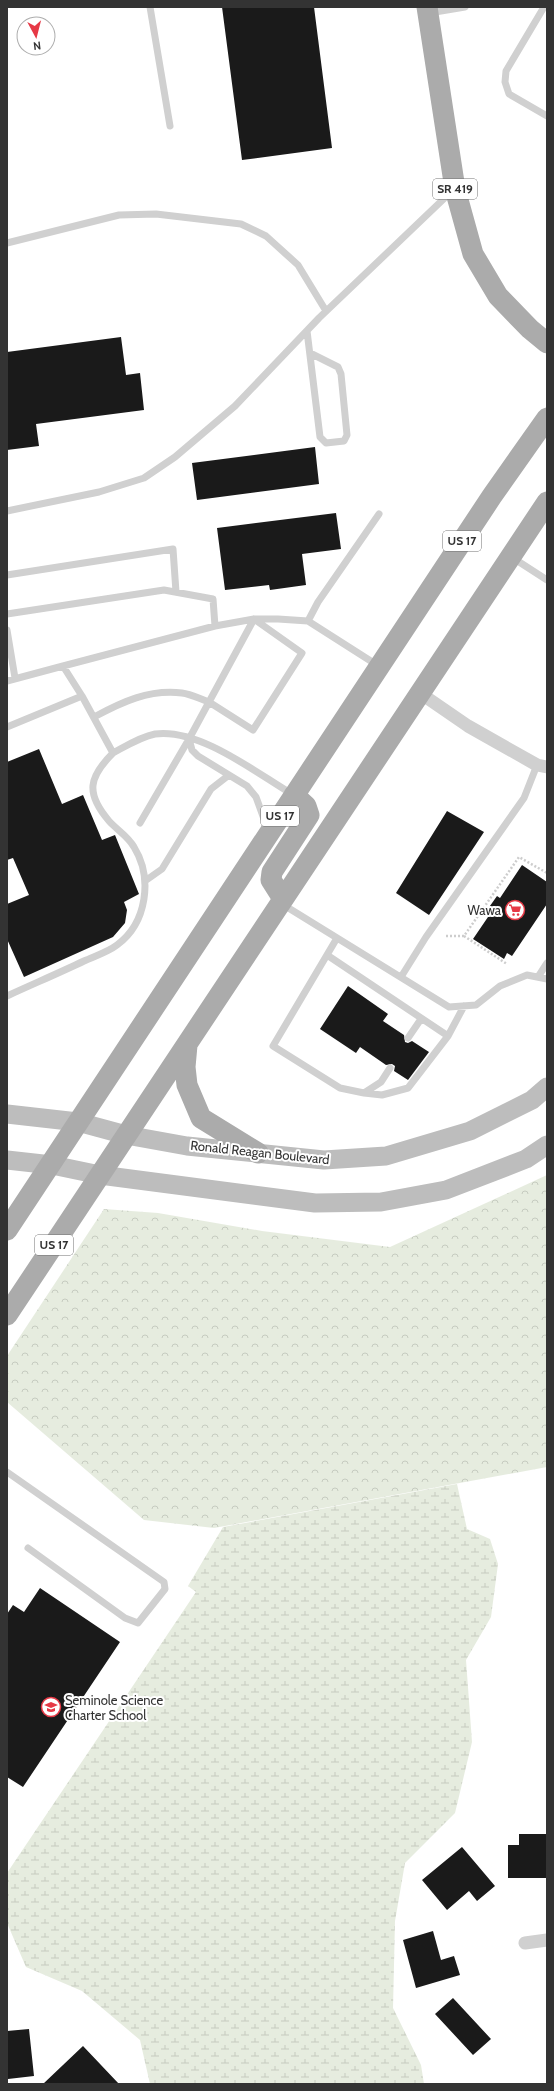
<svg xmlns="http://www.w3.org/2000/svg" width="554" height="2091" viewBox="0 0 554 2091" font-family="Cabin,sans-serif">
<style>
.forest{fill:url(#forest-crowns)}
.wetland{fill:url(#wetland-marsh)}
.building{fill:#1a1a1a}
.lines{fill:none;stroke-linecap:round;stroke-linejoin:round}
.path{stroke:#cdcdcd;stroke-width:2.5;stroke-dasharray:2 2;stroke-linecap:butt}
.lane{stroke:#d0d0d0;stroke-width:7}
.street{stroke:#d0d0d0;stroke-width:13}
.secondary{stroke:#bdbdbd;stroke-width:19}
.primary{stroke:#ababab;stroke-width:21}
.labels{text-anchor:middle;stroke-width:4;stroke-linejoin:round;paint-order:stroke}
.shield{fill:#fff;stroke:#707070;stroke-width:1}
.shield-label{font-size:12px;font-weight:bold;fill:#333}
.poi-label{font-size:13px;fill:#333;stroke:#fff;text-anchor:end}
.street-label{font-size:13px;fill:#333;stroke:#fff}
</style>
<defs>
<pattern id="forest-crowns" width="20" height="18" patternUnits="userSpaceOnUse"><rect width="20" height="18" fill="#e6ecdf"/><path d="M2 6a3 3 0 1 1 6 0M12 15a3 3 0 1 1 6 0" fill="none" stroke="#c6cbc0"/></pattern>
<pattern id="wetland-marsh" width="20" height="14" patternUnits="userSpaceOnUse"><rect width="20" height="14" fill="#e6ecdf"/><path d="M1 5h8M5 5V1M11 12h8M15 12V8" fill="none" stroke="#c6cbc0"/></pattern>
</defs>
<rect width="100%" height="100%" fill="#fff"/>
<!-- forest -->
<path class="forest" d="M547,1175V1467L214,1528L144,1520L7,1402V1356L104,1209L158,1213L262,1231L390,1247Z"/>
<!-- wetland -->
<path class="wetland" d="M457,1484L467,1529L490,1539L498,1564L491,1617L466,1660L472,1742L455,1813L405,1863L395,1921L393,2008L421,2065L424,2084H150L140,2040L82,1991L26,1967L7,1923V1873L196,1592L188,1586L223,1527Z"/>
<!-- building -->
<path class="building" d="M222,7H314L332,148L242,160Z
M121,337L126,375L140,373L144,410L36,424L39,446L7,450V352Z
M315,447L319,484L197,500L192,463Z
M336,513L341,549L302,554L306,585L270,590L269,585L225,590L217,528Z
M39,749L62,804L83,795L102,840L115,835L139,894L124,902L127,910L125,923L113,937L24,977L7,939V904L29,895L13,858L7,860V762Z
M447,811L484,832L429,915L396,893Z
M522,865L547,882V904L512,956L507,953L504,959L473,939L488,917L485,913L497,896L500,898Z
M348,986L388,1014L383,1021L404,1035L405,1042L408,1043L412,1041L429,1052L408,1080L394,1071L395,1066L392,1064L386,1065L360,1047L356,1053L320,1029Z
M40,1588L120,1642L23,1787L7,1777V1614L13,1605L24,1612Z
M519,1834H547V1878H508V1845H519Z
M462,1847L495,1886L477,1901L469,1891L447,1910L422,1880Z
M433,1931L441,1960L454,1956L460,1975L416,1988L403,1940Z
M453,1998L491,2039L473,2055L435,2014Z
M29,2029L34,2076L8,2079L7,2031Z
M83,2046L119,2084H43Z"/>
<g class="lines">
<!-- path -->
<path class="path" d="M446,936H464L519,857L547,873
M464,936L507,964"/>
<!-- lane -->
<path class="lane" d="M150,7L170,126
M544,7L506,71L505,82L509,94L547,116
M429,13L465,7
M7,243L119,215L156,214L241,224L266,236L298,265L326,311
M307,331L320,437L326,443L344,441L347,435L341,374L338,367L310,353
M7,511L99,492L144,478L175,457L235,406L319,318L453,190
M513,558L547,580
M7,575L173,549L176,592
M7,614L164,590L213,599L215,626
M308,621L318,602L379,514
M7,630L15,678
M63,666L215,626L254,619H278L308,621L377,665
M7,681L63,666L82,696L113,753C126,746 140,737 155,734C199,728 255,772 292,794
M94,717C122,702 149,689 182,693C191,694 200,699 209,702L254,619L302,653L253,730L209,702L189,739L140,823
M7,727L82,696
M189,739L192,750L198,756L247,786L256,797L268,830
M145,881L162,869L211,789L229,775
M282,904L449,1007L476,1005L500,986L527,975L547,979
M337,938L273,1046L340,1088L364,1093L381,1082L390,1068
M327,955L448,1036
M401,977L426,937L524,798L537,765
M538,977L547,963
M7,996C33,984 59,973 84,961C95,956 108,952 117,945C147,923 153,878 134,847C128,836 117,830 109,821C85,793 89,777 113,753
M408,1038L421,1019
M364,1093L382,1095L408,1088L448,1036L464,1006
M7,1472L164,1582L165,1589L138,1623L125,1618L28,1548"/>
<!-- street -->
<path class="street" d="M420,693L468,726L537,765L547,767
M525,1943L547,1940"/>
<!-- secondary -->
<path class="secondary" d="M7,1114L78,1122L126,1135L187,1146L324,1160L386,1156L470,1131L532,1100L547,1087
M7,1160L52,1165L100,1175L315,1203L381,1202L446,1190L526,1159L547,1145"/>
<!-- primary -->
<path class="primary" d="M427,7L455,189L473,254L498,296L530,329L547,343
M283,899L271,880L272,872L309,815L306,806L294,795
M187,1045L185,1067L187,1085L201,1118L258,1153
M7,1230L492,496L547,418
M7,1315L547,502"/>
</g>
<!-- icons -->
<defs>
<symbol id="supermarket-ring" viewBox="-11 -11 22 22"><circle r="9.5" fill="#fff" stroke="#e63946" stroke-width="1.5"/><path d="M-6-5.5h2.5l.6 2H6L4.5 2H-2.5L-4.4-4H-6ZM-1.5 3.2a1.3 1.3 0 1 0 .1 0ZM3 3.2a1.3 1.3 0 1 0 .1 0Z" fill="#e63946"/></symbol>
<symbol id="school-ring" viewBox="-11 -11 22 22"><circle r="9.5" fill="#fff" stroke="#e63946" stroke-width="1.5"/><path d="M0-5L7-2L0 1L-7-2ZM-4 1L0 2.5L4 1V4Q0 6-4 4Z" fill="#e63946"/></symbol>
</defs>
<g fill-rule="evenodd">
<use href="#supermarket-ring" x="504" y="899" width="22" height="22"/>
<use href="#school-ring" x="40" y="1696" width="22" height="22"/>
</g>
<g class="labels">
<!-- shield labels -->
<g class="shield">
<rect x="433" y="179" width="44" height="20" rx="3"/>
<rect x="443" y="531" width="38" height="20" rx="3"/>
<rect x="261" y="806" width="38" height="20" rx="3"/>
<rect x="35" y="1235" width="38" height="20" rx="3"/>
</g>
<g class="shield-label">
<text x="455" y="193">SR 419</text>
<text x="462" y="545">US 17</text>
<text x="280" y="820">US 17</text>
<text x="54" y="1249">US 17</text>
</g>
<!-- poi labels -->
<g class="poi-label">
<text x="501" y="915">Wawa</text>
<text x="65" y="1705" text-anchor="start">Seminole Science<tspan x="65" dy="15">Charter School</tspan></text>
</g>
<!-- street labels -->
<g class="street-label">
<text transform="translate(260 1152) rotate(6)" y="5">Ronald Reagan Boulevard</text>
</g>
</g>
<!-- border -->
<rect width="554" height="2091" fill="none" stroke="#333333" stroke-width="16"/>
<!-- north arrow -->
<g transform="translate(36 36) rotate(173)"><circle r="19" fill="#ffffff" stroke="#adadad"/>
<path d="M0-3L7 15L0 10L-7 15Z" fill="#e63946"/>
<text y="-6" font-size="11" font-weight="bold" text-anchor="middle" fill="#333333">N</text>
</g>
</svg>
